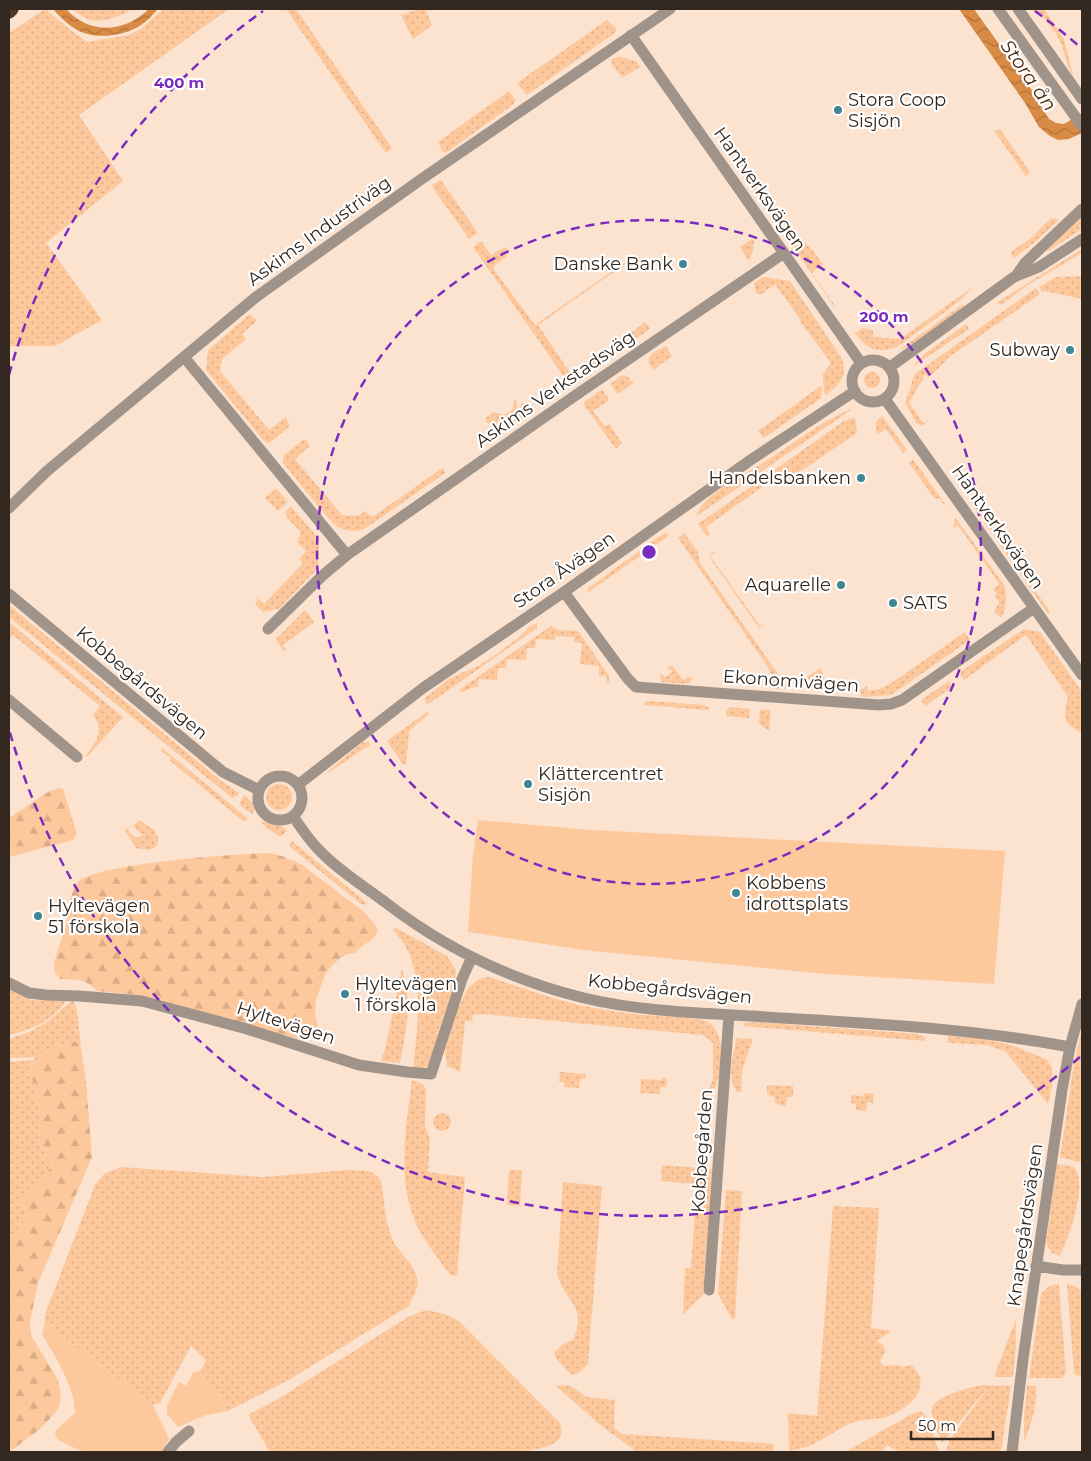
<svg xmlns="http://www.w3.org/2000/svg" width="1091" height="1461" viewBox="0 0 1091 1461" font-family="Montserrat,sans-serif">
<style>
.green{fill:url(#green-dots)}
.forest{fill:url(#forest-firs)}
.pitch{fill:#fec89d}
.water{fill:url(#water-waves)}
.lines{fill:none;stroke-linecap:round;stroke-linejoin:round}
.minor{stroke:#a0948a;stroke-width:11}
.highway{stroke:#4f3724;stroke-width:15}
.ring{fill:none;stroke:#7b2cbf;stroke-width:2.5;stroke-dasharray:9 6}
.poi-dot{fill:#408591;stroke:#fff;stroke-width:2}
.labels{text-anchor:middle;stroke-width:4.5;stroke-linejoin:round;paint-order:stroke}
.poi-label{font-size:18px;fill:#33281f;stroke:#fff;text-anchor:start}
.street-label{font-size:18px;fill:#33281f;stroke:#fff}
.water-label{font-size:19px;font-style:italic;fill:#47280a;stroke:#fff}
.centre{fill:#7b2cbf;stroke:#fff;stroke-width:2.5}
.ring-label{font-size:15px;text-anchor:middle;font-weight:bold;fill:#7b2cbf;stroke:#fff;stroke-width:4.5;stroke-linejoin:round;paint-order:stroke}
</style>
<defs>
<pattern id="green-dots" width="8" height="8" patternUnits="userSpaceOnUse" patternTransform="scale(1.25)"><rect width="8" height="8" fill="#fec89d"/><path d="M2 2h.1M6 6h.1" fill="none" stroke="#daac87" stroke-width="1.8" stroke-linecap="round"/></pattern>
<pattern id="forest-firs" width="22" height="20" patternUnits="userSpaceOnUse" patternTransform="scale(1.25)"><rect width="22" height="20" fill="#fec89d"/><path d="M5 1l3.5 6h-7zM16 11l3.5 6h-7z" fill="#daac87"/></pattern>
<pattern id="water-waves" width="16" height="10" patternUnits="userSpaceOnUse" patternTransform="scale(1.25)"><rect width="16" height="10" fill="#d98b45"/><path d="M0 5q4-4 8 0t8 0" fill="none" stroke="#b17239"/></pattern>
</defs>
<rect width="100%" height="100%" fill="#fbe3d0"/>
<!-- green -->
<path class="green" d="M45,9C60,20 71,32 88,42L129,35L141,29L163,9H229L79,115L123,181L46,243L102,320L55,346H10L9,344V33Z
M72,9H132C122,16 103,23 90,20C84,18 77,12 72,9Z
M286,9H296L392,148L386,153Z
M419,9H425L432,25L413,39L401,15Z
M1030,9H1044L1064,39L1073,75L1068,67L1062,46L1056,34L1043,17Z
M607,20L616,28V32L527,95L517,83Z
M620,57L636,61L640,67L622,78L613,66L611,59Z
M509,91L516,101L511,106L446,153L442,151L438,142Z
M1000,129L1030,172L1026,176L994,131Z
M733,158L761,194L759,198L732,159Z
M441,180L478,233L469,239L433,188L432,185Z
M1082,214V229L1047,252V250Z
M1051,218L1059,220L1035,242L1014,258L1011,252L1032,237Z
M789,227L813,251L823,264L812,273L836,307L834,306L785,235L783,231Z
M752,239L754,240L753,250L749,261L740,247Z
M479,242H482L491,255L505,247L508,251L505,254L507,256L494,266V270L535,325L637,254L644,262L637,268L631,260L538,325L575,380L569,384L473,247Z
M1082,249V253L1031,283L1002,304L996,303Z
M1082,276V299L1045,291L1042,292L1039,287L1056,277Z
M763,277L790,281L841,357C849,376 840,384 826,395L824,392L823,374L831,363L799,320L800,319L775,284L760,295L756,293L754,283Z
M973,287L961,300L897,347C875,354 869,350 855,333L863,328L873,330V337L900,339Z
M1036,288L1040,294L948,358L938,369L928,377L926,374L923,376L924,379C916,386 916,395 909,402L923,423L930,419L922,426L916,423L905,402C910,393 911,382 915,374Z
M963,304L964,306C948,318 917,345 899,350Z
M250,314L257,321L242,334L246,339L222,359L220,371L269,430L286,417L290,426L272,441L268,443L264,441L206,370L208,350Z
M645,322L650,329L631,342L627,336Z
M966,324L969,329L912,367L922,356Z
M625,336L630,343L609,358L604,351Z
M666,346L672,356L653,370L649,364V357L656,351Z
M602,353L606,360L587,373L582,366Z
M864 380a8 8 0 1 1 16 0a8 8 0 1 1-16 0Z
M622,375L628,377L633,383L620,393H617L610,384Z
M822,385L821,398L764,438L758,431Z
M602,389L608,398V401L593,411L605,427L609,424L622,443L616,449L584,405V402Z
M516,399C521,417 503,428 487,423L486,418L494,412C505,417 515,413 514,400Z
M521,403H523L529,414L505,430L500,428C514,424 518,416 521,403Z
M850,409L851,410L701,513L696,516C703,495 740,477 758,466C789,447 817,424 850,409Z
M882,416L907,450L903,453L886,429L878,434L876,431V421Z
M855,417L857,433L789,479L783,472L706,527L710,534L708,536L705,534L698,524L844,421Z
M303,440H306L310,446L295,459L342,515L358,516L365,511L370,516H374L442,468L444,469L445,473L366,528C358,532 348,532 340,528C330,524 293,474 283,463L284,455Z
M913,459L945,504V506L939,498L935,499L909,463Z
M275,489H277L288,502L278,511L265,498Z
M971,498L1050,612L1048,614L969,500Z
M291,506L319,539L318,568L279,609L263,612L255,604L258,598L264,604L303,563L299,559L306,551L297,542L301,532L288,519L285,512Z
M955,517L1004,585C1008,595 1006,609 1001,618L994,612L999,602L995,595L997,594L993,589L998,586V582L960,528L957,526L953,529Z
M666,532L668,535L667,537L587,593L588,588L595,583Z
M684,533L698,552L700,563L786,685V689L770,688L771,675L768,667L678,538Z
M717,550L710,556L760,626L766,623L759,628L710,558L709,555Z
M9,605L220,780L239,793L238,795L232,798L9,617Z
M305,610L314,621L313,623L283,645L286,650L283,651L276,639Z
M9,622L123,717L88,756L85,757C95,743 106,731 93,715L100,706L13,635L9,640Z
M537,623V628L430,703L427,704L425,702V698L450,678L478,666L498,653L518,638L529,627Z
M551,626L559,630L578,631L609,676V683H606L607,677L599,676V666L580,664L582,643L574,642V637L555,636V640L536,639L535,648H527L526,660L507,659L506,668H498L497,680L479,679L478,687C471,686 468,691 461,692L459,690Z
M1024,629L1040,632L1082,692V733C1061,723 1064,718 1068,697L1026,635L964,680L960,675L962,671Z
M965,632L970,640L891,695L862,697L860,690L867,686L868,691L879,689L890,684Z
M672,665L683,680L691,676L692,679L689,684L661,682L660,674L666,677L673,671L667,668Z
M821,668L827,689L809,690L805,678Z
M949,681L952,687L925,706L921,700Z
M648,701L704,705L709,708V710L644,705L645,702Z
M731,707L750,709L749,718L726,716V710Z
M760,710H771L769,730L763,727L759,723Z
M427,712L429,714L409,731L406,765L403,764L387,741Z
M363,742H369L371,744L328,773L327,772Z
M162,748L246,817L247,820L243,821L169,760L171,758L161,751Z
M266 797a13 13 0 1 1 26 0a13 13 0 1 1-26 0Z
M244,795L253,803L255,810L252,814L241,806L240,802Z
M139,820C144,824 152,828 155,831C156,833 158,838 158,839C159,852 144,850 136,848L124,829H128L130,833L137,838L142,835L145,837L133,826Z
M263,822C271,820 282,824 287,831L280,837L262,824Z
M292,841L368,904L363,905L361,904L289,846Z
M396,928L447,956L456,970L455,986L439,1030L430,1065L421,1069H413C417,1028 425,985 406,947C403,941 397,935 392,929Z
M402,969C412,1005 407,1027 400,1063L381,1061L383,1054H384Z
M489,977C521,987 552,999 584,1006C622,1014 660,1016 699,1019C702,1020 707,1021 710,1023C727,1037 722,1071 715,1088L708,1090L713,1080V1043L703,1035L483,1014L473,1015L472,1021H465L460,1072L447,1066L445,1052L457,1011L468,988L479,979Z
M9,989L24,997L32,1000L66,1001C52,1021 32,1030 9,1035Z
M73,1000L77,1010L81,1047L74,1041L35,1057L9,1058V1039L29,1032L47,1022Z
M756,1022L918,1034L925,1037V1041L743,1026L744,1023Z
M1082,1028V1162H1079L1060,1157L1073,1070Z
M948,1036L983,1039L1011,1045L1046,1059L1052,1067V1086L1048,1104L1005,1051L987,1045L948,1043Z
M736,1038L753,1039L742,1071L741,1092H737C726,1078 734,1054 736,1038Z
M33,1060L30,1064L31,1075L37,1092L40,1122L39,1144L52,1165L40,1182L21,1201L28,1216L17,1231L9,1236V1062Z
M560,1072L586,1074V1079H580L579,1088L564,1087V1082H559Z
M662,1078H667L666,1087H660V1094L640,1093L641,1079L662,1080Z
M412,1080L423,1084L426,1089L425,1126L430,1139L428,1172L465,1177L457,1275L452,1276L447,1271C437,1257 425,1242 417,1226C396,1179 406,1129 412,1080Z
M767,1085L793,1086V1097H787L786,1107L775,1103V1098L767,1094Z
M864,1093L874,1094L873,1103L867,1102L866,1111L856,1110V1104L851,1103V1095L864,1096Z
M433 1122a9 9 0 1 1 18 0a9 9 0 1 1-18 0Z
M1057,1164C1061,1165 1068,1165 1072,1166C1091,1178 1068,1240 1060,1256L1052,1253L1046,1244Z
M662,1165L712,1169L703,1295L683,1314L685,1268H691L697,1184L661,1181Z
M121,1167L262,1177L349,1170L369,1171L376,1175L381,1181C384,1198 385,1222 392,1238C398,1254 422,1269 417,1288C415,1294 411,1300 409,1306L287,1381L228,1411L201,1370L206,1360L191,1346L160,1403L153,1405L45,1324V1314L95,1185L104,1174Z
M509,1170H522L520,1206L507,1205Z
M563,1182L602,1186L588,1364L579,1373L571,1375L557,1359L554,1353L562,1345L573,1340C588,1306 566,1304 557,1274Z
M726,1190L742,1191L735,1319H732L718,1294Z
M833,1206L879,1208L871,1328L891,1331L877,1341C887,1347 887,1352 880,1361L884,1366L897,1365L903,1367L911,1365C919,1372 922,1378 920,1388C917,1402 898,1413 886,1417C874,1420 862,1419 851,1423C828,1433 816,1448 789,1451L788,1413L817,1416Z
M1059,1284L1066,1373L1062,1378H1029L1041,1294L1049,1286Z
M1067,1284L1075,1286L1082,1291V1376L1076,1375L1074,1373Z
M426,1310L445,1314L458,1320L560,1423C568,1448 539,1448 521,1452H270L248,1415L278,1399L408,1317Z
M1016,1319V1346L1013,1377H996L995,1374Z
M565,1385L570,1386L587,1397L615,1400L614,1428L622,1434L774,1444L773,1452H637L599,1424L556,1386Z
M983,1385L1011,1386L1001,1452H946L949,1441L989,1386L942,1443C939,1436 931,1416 932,1409C933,1396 972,1387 983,1385Z
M1027,1386H1035C1040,1394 1030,1431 1025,1440L1024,1439V1416Z
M921,1411L928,1419L939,1452H900L887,1445L882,1452H845L912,1414Z"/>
<!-- forest -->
<path class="forest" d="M59,788L63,789L77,834L73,840L9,857V818L48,792Z
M269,853L282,856L301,864L363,911L374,923L378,931L372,940L362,946L355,953L347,954L339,959L326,972L316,1000L315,1016L318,1024L316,1033L305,1041L146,996L97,991C85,978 77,980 60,979L54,971C54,955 62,939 67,923C70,911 69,893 77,883C94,863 238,854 269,853Z
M75,1041L81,1047L86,1081L92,1157L38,1283L30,1322L31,1335L58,1380L61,1398L57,1411L39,1430L9,1452V1236L17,1231L28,1216L21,1201L40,1182L52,1165L39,1144L40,1122L37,1092L31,1075L30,1064C41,1049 57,1045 75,1041Z"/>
<!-- pitch -->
<path class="pitch" d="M478,820L591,830L1005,851L994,984L826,974L583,950L468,932L473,855Z
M45,1324L153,1405L169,1439L162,1452H83L58,1440L55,1435L56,1430L75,1413C74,1384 56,1359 42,1334Z
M201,1370L228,1411L206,1415L178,1427L167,1414V1405L179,1382L186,1386L193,1373Z"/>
<!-- water -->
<path class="water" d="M53,9H66C90,35 124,33 149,9H158C153,14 148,21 141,25C126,35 102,39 84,33C72,29 61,18 53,9Z
M959,9H974L1031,89L1049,119L1056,123L1064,124L1082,113V133L1069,139L1058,140L1050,136L1039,127L1025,103Z"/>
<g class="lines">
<!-- minor -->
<path class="minor" d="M998,9L1082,126
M1018,9L1082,99
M631,35L861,363
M1016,276L1025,263L1082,209
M184,357L347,555
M852 381a21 21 0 1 1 42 0a21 21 0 1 1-42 0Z
M890,367L1014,277L1039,267L1082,239
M885,399L1082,675
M9,508L47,471L256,297L423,178L670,9
M564,592L628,679L636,687L879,705L891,704L902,700L1034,608
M9,594L223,772L259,790
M268,629L322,576L347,555L576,395L784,253
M9,700L77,757
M258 798a22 22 0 1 1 44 0a22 22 0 1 1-44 0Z
M299,784L423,688L564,592L752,459L855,391
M293,816C301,828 309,840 319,850C338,870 362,885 385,902C444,948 511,980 584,998C638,1011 696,1013 752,1016C858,1023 965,1027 1070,1047
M9,983L29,993L46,995L79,996L142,1001L247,1029L359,1065L407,1072L431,1074L462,979L472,957
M1036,1266L1063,1270H1082
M709,1290L729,1015
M168,1452L176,1442L189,1431
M1012,1452L1023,1359L1062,1090L1070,1047L1082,1004"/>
<!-- highway -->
<path class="highway" d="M9,11L11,9"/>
</g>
<!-- distance rings -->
<g class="ring">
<circle cx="649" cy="552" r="332"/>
<path d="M1080 1057A664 664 0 0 1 9 729M9 375A664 664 0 0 1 263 11M1035 11A664 664 0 0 1 1080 47"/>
</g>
<!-- markers -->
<g class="poi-dot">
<circle cx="838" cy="110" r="5"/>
<circle cx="683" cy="264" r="5"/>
<circle cx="1070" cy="350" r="5"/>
<circle cx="861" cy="478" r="5"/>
<circle cx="841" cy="585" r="5"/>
<circle cx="893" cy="603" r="5"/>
<circle cx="528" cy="784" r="5"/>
<circle cx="736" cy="893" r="5"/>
<circle cx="38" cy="916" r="5"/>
<circle cx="345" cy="994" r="5"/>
</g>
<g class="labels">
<!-- poi labels -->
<g class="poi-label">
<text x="848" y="106">Stora Coop<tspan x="848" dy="21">Sisjön</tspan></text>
<text x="673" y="270" text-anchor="end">Danske Bank</text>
<text x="1060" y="356" text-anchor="end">Subway</text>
<text x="851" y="484" text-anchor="end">Handelsbanken</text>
<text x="831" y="591" text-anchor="end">Aquarelle</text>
<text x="903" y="609">SATS</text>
<text x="538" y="780">Klättercentret<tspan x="538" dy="21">Sisjön</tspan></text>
<text x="746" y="889">Kobbens<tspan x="746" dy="21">idrottsplats</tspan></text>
<text x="48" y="912">Hyltevägen<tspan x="48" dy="21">51 förskola</tspan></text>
<text x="355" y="990">Hyltevägen<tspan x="355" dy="21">1 förskola</tspan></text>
</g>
<!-- street labels -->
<g class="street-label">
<text transform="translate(760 189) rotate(55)" y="6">Hantverksvägen</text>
<text transform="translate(319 231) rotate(-36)" y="6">Askims Industriväg</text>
<text transform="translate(555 389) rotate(-35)" y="6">Askims Verkstadsväg</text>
<text transform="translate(998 527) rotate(55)" y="6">Hantverksvägen</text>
<text transform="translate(564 570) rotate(-35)" y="6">Stora Åvägen</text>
<text transform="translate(791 681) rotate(4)" y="6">Ekonomivägen</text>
<text transform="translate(142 683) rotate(40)" y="6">Kobbegårdsvägen</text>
<text transform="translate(670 989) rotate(6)" y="6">Kobbegårdsvägen</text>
<text transform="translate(286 1023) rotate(18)" y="6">Hyltevägen</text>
<text transform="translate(702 1151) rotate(-86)" y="6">Kobbegården</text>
<text transform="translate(1025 1225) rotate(-82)" y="6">Knapegårdsvägen</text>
</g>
<!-- water labels -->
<g class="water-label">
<text transform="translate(1029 75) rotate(55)" y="7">Stora ån</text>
</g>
</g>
<circle cx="649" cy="552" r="8" class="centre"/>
<g class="ring-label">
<text x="179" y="88">400 m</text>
<text x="884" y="322">200 m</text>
</g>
<!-- border -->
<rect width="1091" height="1461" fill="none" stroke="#33281f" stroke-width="20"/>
<!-- scale -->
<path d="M911 1431v8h82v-8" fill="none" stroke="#33281f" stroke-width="2.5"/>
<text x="918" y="1431" font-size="15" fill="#33281f" stroke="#ffffff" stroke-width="4" paint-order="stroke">50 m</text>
</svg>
